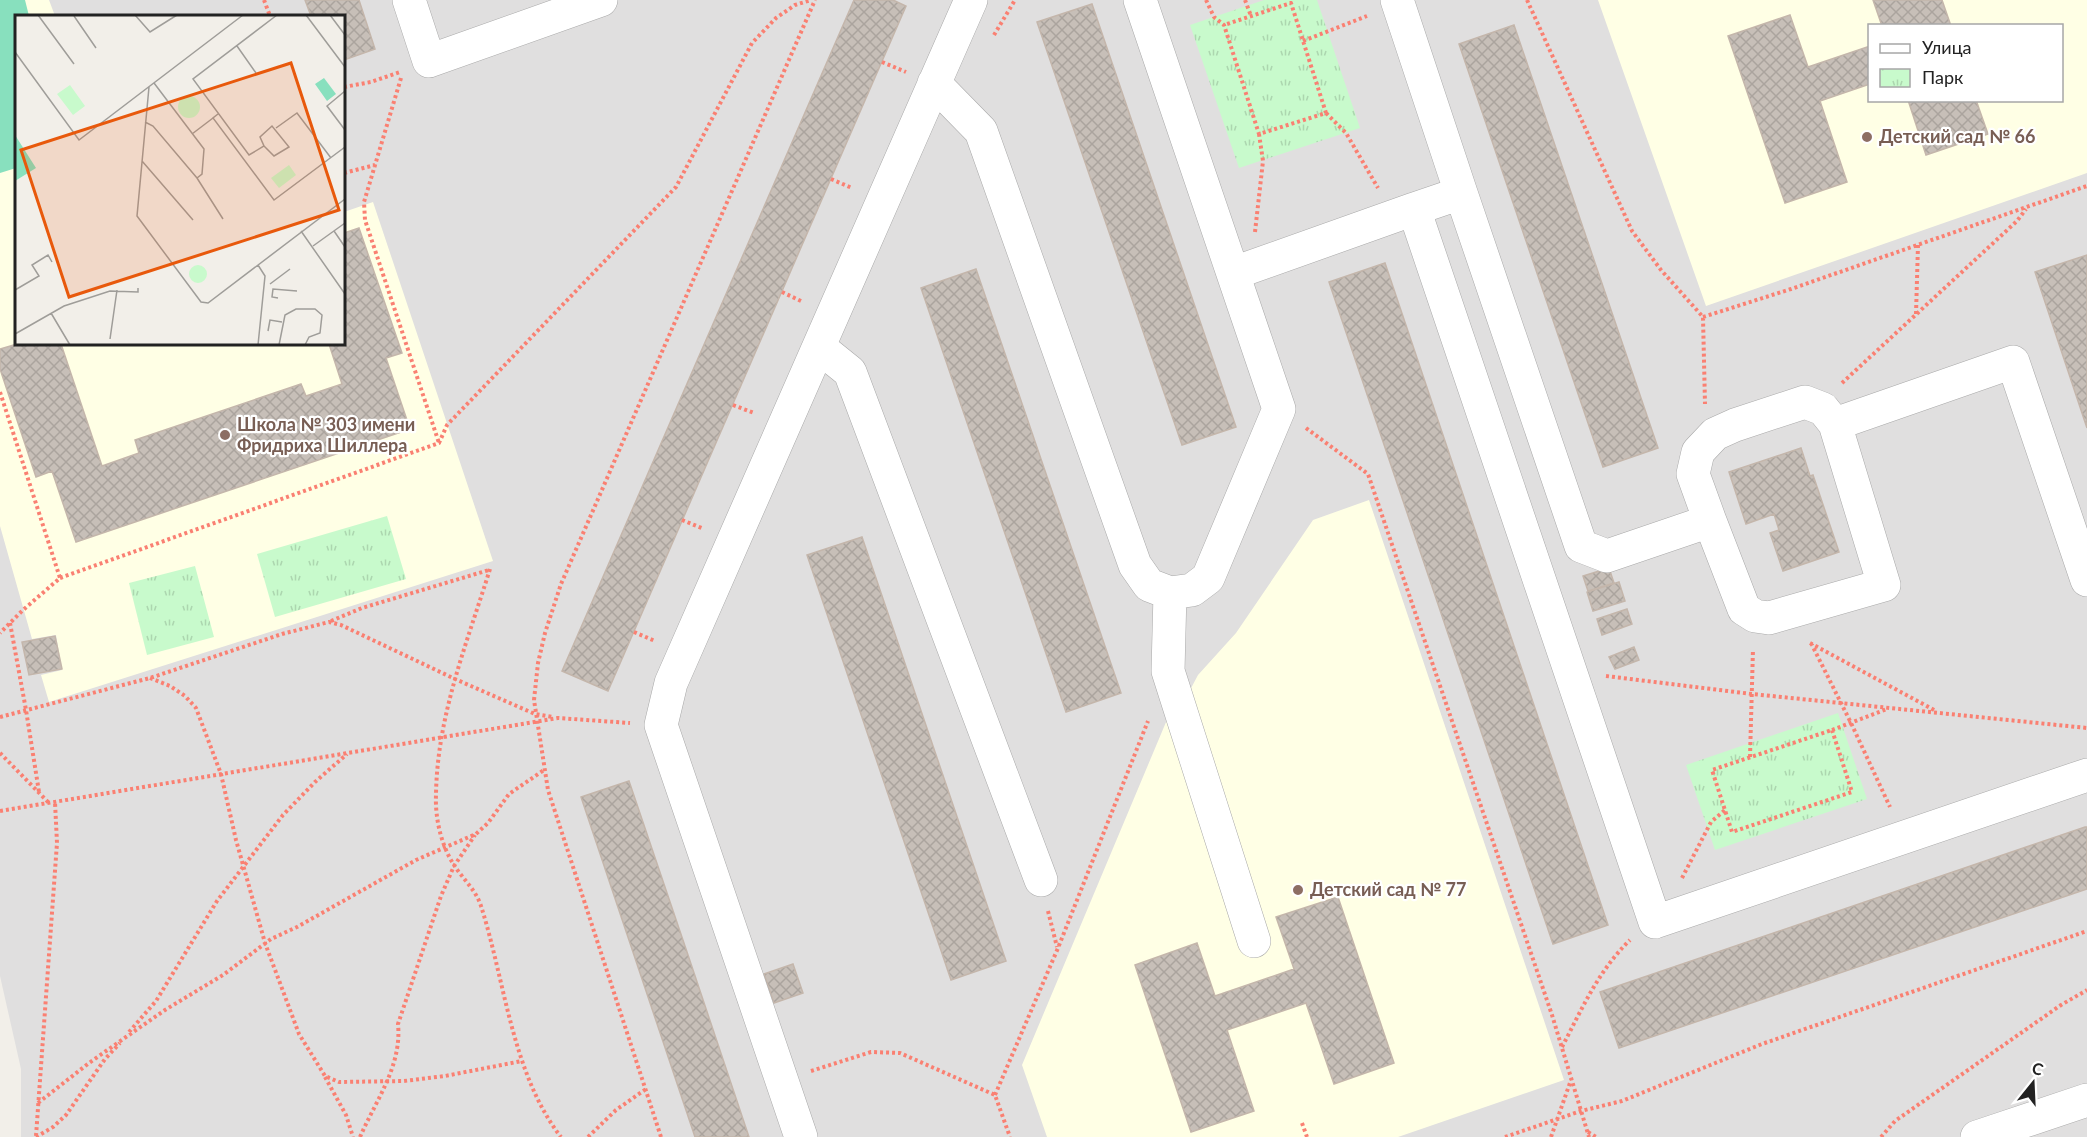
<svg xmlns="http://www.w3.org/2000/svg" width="2087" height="1137" viewBox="0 0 2087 1137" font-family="Lato,sans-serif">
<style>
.residential{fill:#e0dfdf;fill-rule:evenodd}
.education{fill:#ffffe5;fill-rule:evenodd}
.park{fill:url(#park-tufts)}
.pitch{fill:#88e0be}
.building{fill:url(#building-cross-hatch);stroke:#c4b6ab;stroke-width:1.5}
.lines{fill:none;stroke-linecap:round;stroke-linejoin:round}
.minor-casing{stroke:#a9a9a9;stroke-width:34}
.path{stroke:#fa8072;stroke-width:4;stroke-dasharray:3 3;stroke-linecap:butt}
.minor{stroke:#fff;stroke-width:33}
.education-dot{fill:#8d6e63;stroke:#fff;stroke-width:2}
.labels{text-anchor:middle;stroke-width:4.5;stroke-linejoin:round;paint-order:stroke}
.education-label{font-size:18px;font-weight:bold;fill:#785e54;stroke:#fff;text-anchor:start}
.inset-road{fill:none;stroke:#9f9d99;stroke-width:1.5}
.view{fill:#e8590c;fill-opacity:0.15;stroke:#e8590c;stroke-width:3}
.inset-edge{fill:none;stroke:#222;stroke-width:3}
</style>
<defs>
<pattern id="park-tufts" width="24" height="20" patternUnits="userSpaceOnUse" patternTransform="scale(1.5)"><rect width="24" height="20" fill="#c8facc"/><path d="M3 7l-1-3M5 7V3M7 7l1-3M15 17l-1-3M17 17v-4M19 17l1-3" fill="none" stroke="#acd6af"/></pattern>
<pattern id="building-cross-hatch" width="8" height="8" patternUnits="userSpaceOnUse" patternTransform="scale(1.5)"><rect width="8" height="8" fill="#c7bfb8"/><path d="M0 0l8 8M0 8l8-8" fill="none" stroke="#aba49e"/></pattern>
</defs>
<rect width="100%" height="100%" fill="#f2efe9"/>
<!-- residential -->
<path class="residential" d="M0,0H2087V1137H21V1069L0,976ZM16,16H344V344H16ZM1870,26H2062V100H1870Z"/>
<!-- education -->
<path class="education" d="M0,0H49L55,16H16V344H344V212L373,202L493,561L49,702L41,675L62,670L56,635L32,639L0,526Z
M1598,0H2087V173L1706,306ZM1870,26H2062V100H1870Z
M1369,500L1564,1080L1398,1137H1047L1022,1065L1169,715L1189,692L1198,675L1236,633L1313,520Z"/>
<!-- park -->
<path class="park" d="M1264,0H1317L1360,128L1239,168L1190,25Z
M387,516L406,579L275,617L257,554Z
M195,566L214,637L147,655L129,583Z
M1838,713L1867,799L1715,850L1686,765Z"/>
<!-- pitch -->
<path class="pitch" d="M0,0H25L29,16H16V168L0,173Z"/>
<!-- building -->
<path class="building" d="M305,0H359L375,49L344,60V16H311Z
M854,0H893L906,6L608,691L562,671Z
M1873,0H1942L1951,26H1882Z
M1092,4L1236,427L1182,445L1037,22Z
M1790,15L1808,67L1870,46V84L1820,101L1847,182L1785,203L1728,36Z
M1514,25L1658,448L1603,467L1459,44Z
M1908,100H1976L1988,134L1926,155Z
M359,228L402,353L386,358L410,429L76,542L52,471L36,477L0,369V349L17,344H61L102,466L139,453L135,440L301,384L306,396L342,384L329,344H344V233Z
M2087,255V428L2035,272Z
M1385,263L1608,925L1553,944L1329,282Z
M976,269L1121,693L1066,712L921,288Z
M1801,448L1810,476L1813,475L1839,552L1783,571L1770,533L1779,530L1774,514L1746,524L1729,472Z
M862,537L1006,961L951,980L807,555Z
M1609,568L1614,583L1588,591L1583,576Z
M1619,582L1625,601L1593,611L1587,592Z
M1627,609L1632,624L1602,635L1597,619Z
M55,636L62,669L29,675L22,642Z
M1634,647L1639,660L1615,669L1609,657Z
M629,781L687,952L749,1137H695L581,797Z
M2085,827H2087V889L1619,1048L1600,992Z
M1338,897L1394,1063L1334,1084L1306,1003L1227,1030L1254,1111L1191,1132L1135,965L1197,943L1215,996L1294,969L1276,917Z
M793,964L803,993L774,1003L764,974Z"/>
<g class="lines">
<defs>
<path id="minor" d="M409,0L429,61L601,0
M1397,0L1461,193L1581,546L1607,556L1710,521L1693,474L1698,452L1715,434L1735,425L1805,402L1823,409L1835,424L1884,585L1769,618L1755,616L1744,609L1710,521
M934,83L981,131L1135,565L1149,585L1170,593L1192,590L1208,578L1279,409L1140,0
M1461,193L1414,209L1655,922L2087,775
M1234,273L1414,209
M819,347L850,372L1041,880
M1835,424L2013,362L2087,580
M1170,593L1168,671L1254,941
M801,1137L661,725L671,683L971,0
M1977,1137L2087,1100"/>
</defs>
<!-- minor casing -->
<use href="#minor" class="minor-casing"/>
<!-- path -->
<path class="path" d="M264,0L270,16
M1206,0L1214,17L1224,25L1259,134L1326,113L1291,3L1224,25
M1245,0L1251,16
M1527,0L1632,231L1661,270L1703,317L1705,404
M994,35L1015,0
M1303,41L1367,16
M882,62L906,72
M401,78L364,202L365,220L439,443
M344,87L371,82L400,72
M1326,113L1346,133L1378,188
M344,173L375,165
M831,179L852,188
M1255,232L1263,161L1259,134
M782,292L803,302
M1916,314L1918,245
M1703,317L1791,289L2087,186
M1842,383L2017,221L2026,209
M0,392L60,578L23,610L0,633
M733,405L754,413
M1306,428L1368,474L1552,1015L1589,1137
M682,520L704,529
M490,569C467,643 437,716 436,795C435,818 441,845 454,865C462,878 476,890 481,906C505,981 512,1074 561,1137
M60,578L439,443L447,425L676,187L752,43L776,18L795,5L811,0
M331,621L362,608L489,570
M10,623L26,710L39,792
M634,632L655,641
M1810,643L1936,711
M1811,643L1851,723L1890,807
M1606,676L1752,694L2087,728
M150,678L170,686L185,696L196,708L221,774L236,840L265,943L299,1034L325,1076L339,1082L404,1081L445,1076L522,1061
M0,717L150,678L282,634L329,622L341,625L455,679L535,714L553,717
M1832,730L1852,792L1732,832L1712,770Z
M1832,730L1887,709
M0,753L49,803
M1750,757L1753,649
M0,811L558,718L630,723
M1682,878L1711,822L1725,810
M1048,911L1057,947
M129,1032L156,1001L217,901L283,815L315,782L347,754
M1562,1047C1582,1009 1598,971 1630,940
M811,1071L871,1052L900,1053L995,1095L1010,1137
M325,1077L346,1115L353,1137
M995,1095L1058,948L1148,721
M38,1103L89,1063L126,1037L165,1010L223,975L271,939L297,927L416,860L476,834L488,823L509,794L544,770
M1302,1123L1307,1137
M1588,1132L1596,1137
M36,1136L57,843L55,802
M36,1137L53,1127L66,1115L105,1059L120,1043
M360,1137C376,1100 402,1066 398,1024L441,896L454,866L475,835
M588,1137L616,1110L646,1089
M661,1137L548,790L534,700L538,663L545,633L561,584L815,0
M1505,1137L1581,1111L1622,1101L1762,1044L2087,931
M1551,1137L1571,1080
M1881,1137L1895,1121L2061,1005L2087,990"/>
<!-- minor -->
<use href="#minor" class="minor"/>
</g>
<!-- markers -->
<g class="education-dot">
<circle cx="1867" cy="137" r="6"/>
<circle cx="225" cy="435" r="6"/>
<circle cx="1298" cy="890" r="6"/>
</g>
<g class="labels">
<!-- education labels -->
<g class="education-label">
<text x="1879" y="143">Детский сад № 66</text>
<text x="237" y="431">Школа № 303 имени<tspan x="237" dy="21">Фридриха Шиллера</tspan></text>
<text x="1310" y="896">Детский сад № 77</text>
</g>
</g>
<!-- overview -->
<g transform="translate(15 15)">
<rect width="330" height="330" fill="#f2efe9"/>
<path d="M55,70L70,91L58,100L42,79ZM163 92a11 11 0 1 1 22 0a11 11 0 1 1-22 0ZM274,150L281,160L264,173L256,163ZM174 259a9 9 0 1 1 18 0a9 9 0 1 1-18 0Z" fill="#c8facc"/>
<path d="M309,63L321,79L312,86L300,69ZM0,120L21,153L0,166Z" fill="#88e0be"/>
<path class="inset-road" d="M23,0L59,49M120,0L135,17L162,0M291,0L330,52M315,0L330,20M59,1L81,33M222,31L241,58M0,37L64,125L228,0M139,68L189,134L187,159L182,163M134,72L122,201L186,287L193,288L330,184M330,76L312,91L330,115M203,99L198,103L259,185L330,132M130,107L138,111L182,163L208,204M261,113L282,98L316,143M177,119L198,103M249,131L259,141L274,132L257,111L245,122L249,131L234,140L178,64L262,0M127,146L178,205M286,216L330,279M319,216L330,232M298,231L330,208M243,250L250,261L243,330M255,269L275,254M0,275L24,261L17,250L33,240L37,247M263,283L257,282L258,274L282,276M36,298L55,330M253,316L255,305L267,307M0,319L49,291L95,276L123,277V273M95,324L102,275M264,330L270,300L281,294H300L307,300L305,318L294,322L290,330"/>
<path class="view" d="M276,48L324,195L54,282L6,135Z"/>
<rect width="330" height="330" class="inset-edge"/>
</g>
<!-- legend -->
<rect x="1868" y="24" width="195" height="78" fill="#ffffff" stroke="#a7a7a7" stroke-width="1.5"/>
<rect x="1880" y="44" width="30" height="9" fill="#ffffff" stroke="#a7a7a7" stroke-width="1.5"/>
<text x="1922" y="54" font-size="18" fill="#222222">Улица</text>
<rect x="1880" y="69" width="30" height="18" fill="url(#park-tufts)" stroke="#a7a7a7" stroke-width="1.5"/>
<text x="1922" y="84" font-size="18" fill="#222222">Парк</text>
<!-- north arrow -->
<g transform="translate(2033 1083) rotate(18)" stroke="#ffffff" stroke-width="4.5" paint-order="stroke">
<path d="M0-4.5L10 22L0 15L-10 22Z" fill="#222222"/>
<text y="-9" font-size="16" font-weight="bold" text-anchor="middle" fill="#222222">С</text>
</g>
</svg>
